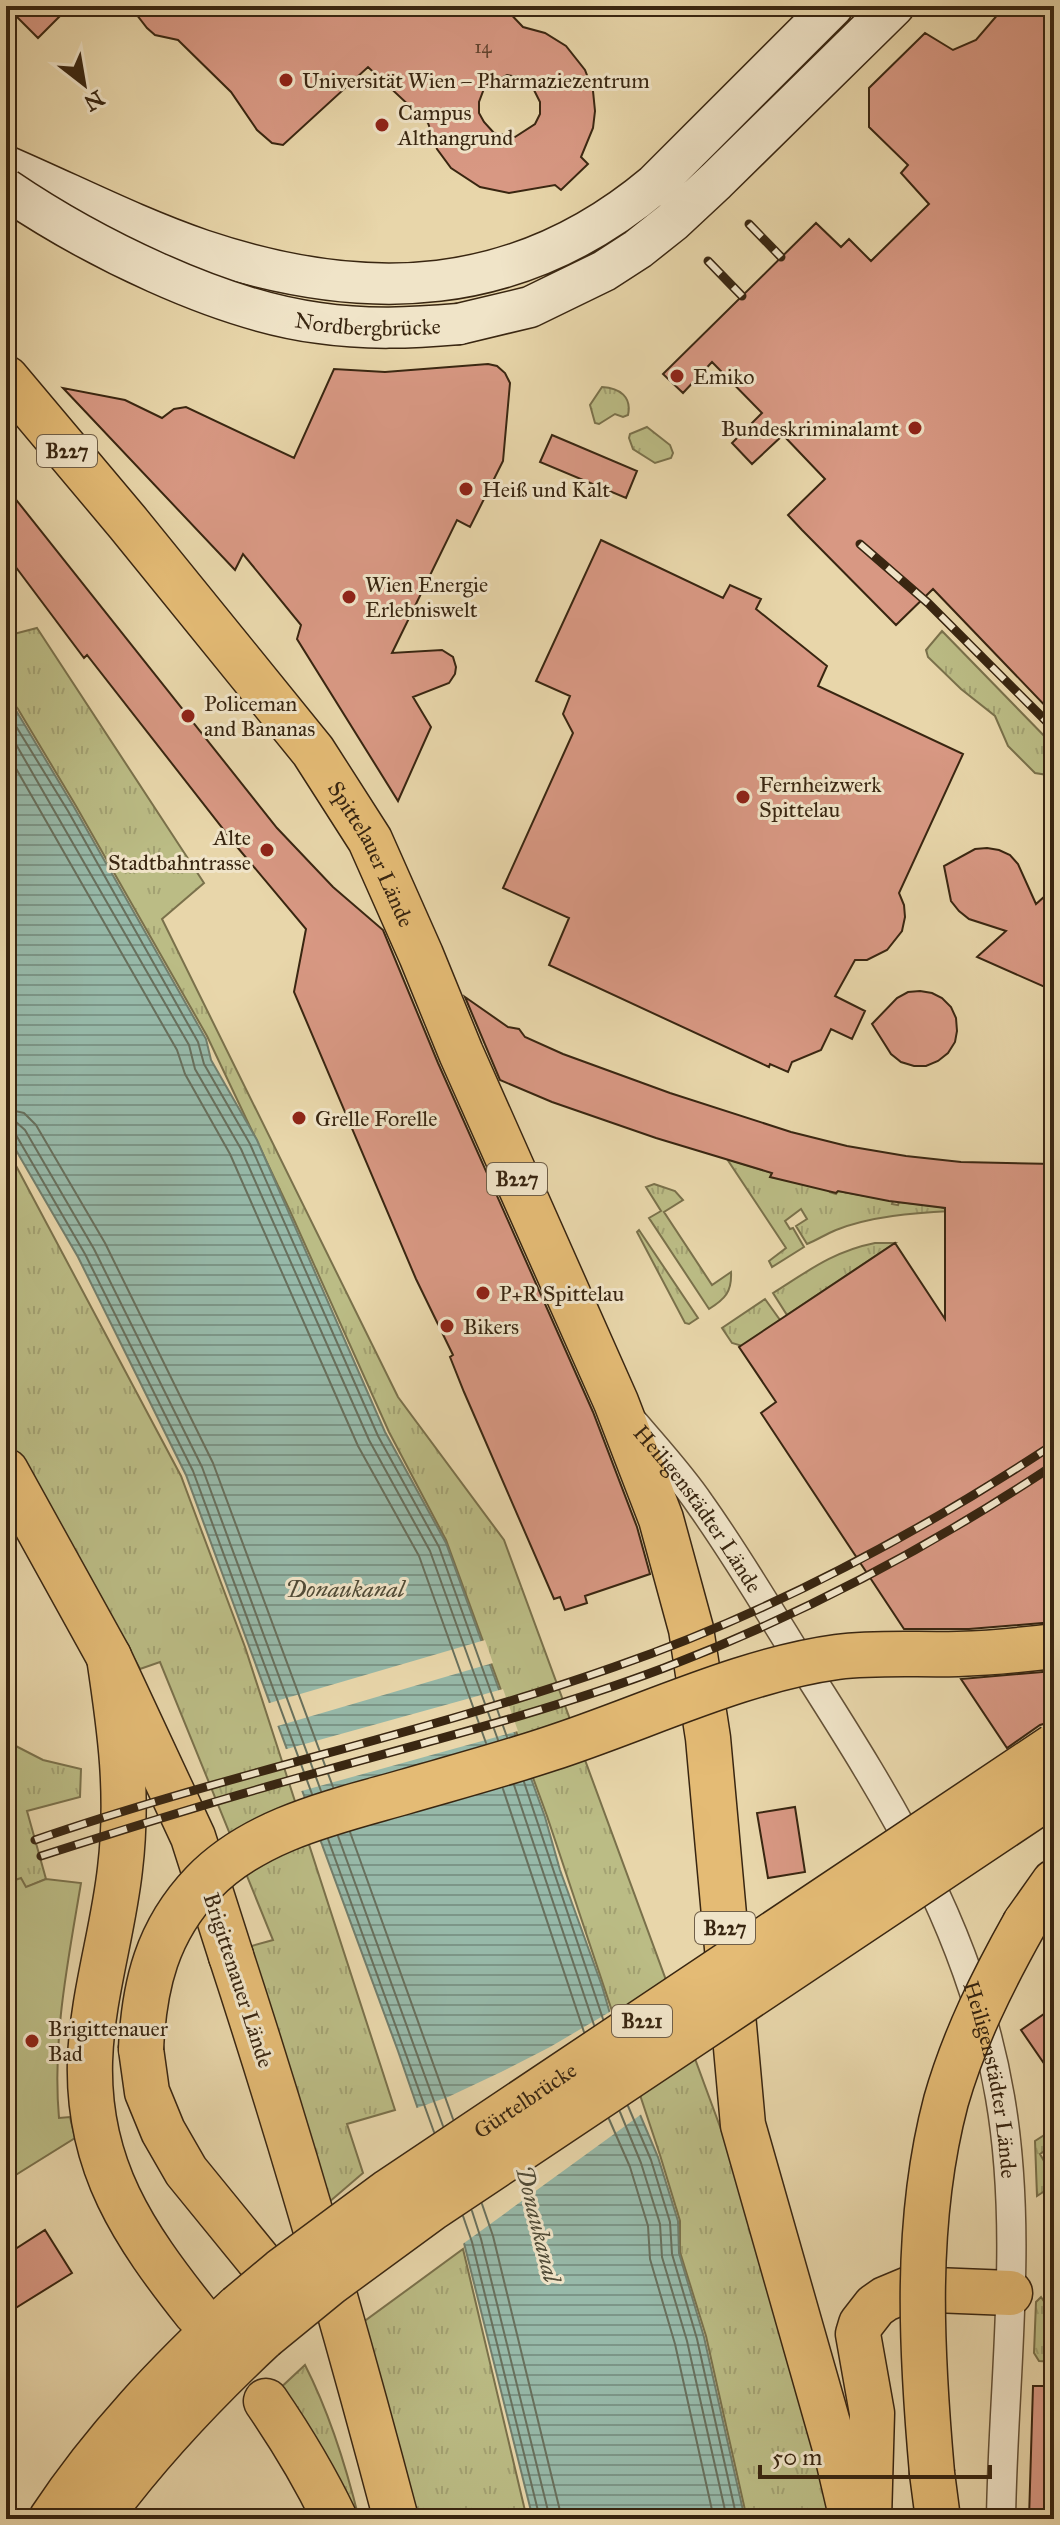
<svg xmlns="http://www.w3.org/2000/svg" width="1060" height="2525" viewBox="0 0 1060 2525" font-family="'IM FELL Great Primer',serif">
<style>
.grass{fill:url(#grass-tufts);stroke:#7a714b;stroke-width:2}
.pitch{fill:#bbbc85;stroke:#7a714b;stroke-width:2}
.water{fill:url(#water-rules);stroke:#717e6c;stroke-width:2}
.pier{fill:#e8d6aa}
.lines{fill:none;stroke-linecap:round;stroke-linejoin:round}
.shore{stroke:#68705d;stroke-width:2}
.building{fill:#d89883;stroke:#392611;stroke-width:2;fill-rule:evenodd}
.minor-casing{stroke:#655237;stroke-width:31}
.secondary-casing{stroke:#392611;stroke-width:43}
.primary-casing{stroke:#392611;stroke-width:47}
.trunk-casing{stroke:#392611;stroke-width:47}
.minor{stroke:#f0e4c8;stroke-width:28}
.secondary{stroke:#f0e4c8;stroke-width:40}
.primary{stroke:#e4bb75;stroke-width:44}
.trunk{stroke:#e4bb75;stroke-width:44}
.rail-casing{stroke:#392611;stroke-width:9}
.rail{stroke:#f0e4c8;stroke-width:6;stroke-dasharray:18;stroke-linecap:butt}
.secondary-bridge-casing{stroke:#392611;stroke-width:43;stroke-linecap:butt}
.primary-bridge-casing{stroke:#392611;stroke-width:47;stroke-linecap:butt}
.trunk-bridge-casing{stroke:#392611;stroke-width:47;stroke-linecap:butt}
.secondary-bridge{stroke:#f0e4c8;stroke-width:40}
.primary-bridge{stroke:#e4bb75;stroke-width:44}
.trunk-bridge{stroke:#e4bb75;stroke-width:44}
.poi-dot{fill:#8f2418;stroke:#f0e4c8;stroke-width:3}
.labels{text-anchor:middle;stroke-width:6;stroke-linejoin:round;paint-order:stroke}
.number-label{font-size:18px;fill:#61422e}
.shield{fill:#f0e4c8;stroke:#705f48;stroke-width:2}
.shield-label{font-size:20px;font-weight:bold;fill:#392611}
.poi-label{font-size:22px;fill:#392611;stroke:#f0e4c8;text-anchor:start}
.street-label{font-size:22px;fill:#392611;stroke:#f0e4c8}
.water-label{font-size:24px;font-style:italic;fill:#504b37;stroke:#f0e4c8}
</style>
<defs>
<pattern id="grass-tufts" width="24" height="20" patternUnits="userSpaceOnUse" patternTransform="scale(2)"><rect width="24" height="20" fill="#bbbc85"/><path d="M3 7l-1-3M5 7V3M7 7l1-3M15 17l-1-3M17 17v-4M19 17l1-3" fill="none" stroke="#a2a172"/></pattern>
<pattern id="water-rules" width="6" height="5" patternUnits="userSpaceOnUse" patternTransform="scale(2)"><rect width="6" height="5" fill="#97b9a9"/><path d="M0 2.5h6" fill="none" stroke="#7c9688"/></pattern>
</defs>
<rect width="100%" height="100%" fill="#e8d6aa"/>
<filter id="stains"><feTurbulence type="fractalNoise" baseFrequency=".0025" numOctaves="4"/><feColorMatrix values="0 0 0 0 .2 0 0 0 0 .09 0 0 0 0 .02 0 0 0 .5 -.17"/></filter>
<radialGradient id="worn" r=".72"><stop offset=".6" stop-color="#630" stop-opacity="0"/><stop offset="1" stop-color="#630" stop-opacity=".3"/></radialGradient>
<!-- grass -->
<path class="grass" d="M602,387C620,388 632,397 628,415L623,417L615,414L599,424L595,423L590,405Z
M647,427L670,445L673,453L671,458L655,463L633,449L629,438L630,434Z
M37,628L204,883L162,919L398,1397L504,1540L740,2181L835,2519H747L706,2336L680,2252V2221L660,2155L547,1816L446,1540L389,1432L290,1211L207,1036L76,806L18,709L6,694V636Z
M942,631L1054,746V776L1035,773L1008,746L995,716L961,689L928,657L926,650Z
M6,1147L181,1476L245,1647L395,2110L347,2124L363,2173L328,2203L248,1947L273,1940L160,1662L140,1669L62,1528L6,1435Z
M727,1159L772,1173L771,1177L831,1189L830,1192L836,1194L838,1191L893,1201L892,1204L898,1205L899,1202L941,1207L951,1211C914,1213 871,1216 836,1230C826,1234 817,1240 807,1244L796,1226L807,1219L801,1209L785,1221L790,1229L793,1228L804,1247L772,1267L769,1261L786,1248Z
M654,1184L675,1191L683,1200L664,1212L712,1285L731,1272C732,1292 725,1299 709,1309L649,1218L661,1211L646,1187Z
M639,1230L698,1318L689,1324L685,1323L637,1232Z
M875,1243H895L787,1315L773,1293C808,1271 834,1251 875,1243Z
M765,1299L780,1320L742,1346L732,1343L722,1328Z
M6,1741L43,1760L81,1769L80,1797L27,1811L46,1879L25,1888L21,1879L6,1883Z
M1049,2132L1054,2138V2169L1043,2152L1040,2154L1051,2173L1054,2172V2185L1037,2196L1035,2141Z
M463,2249L527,2519H411L362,2323Z
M1041,2297L1054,2316V2362L1039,2361L1034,2353L1036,2302Z
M305,2365C330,2414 346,2466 359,2519H348L276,2392Z"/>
<!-- pitch -->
<path class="pitch" d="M21,1878L26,1887L46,1879L81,1883C68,1961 52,2039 59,2118L70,2117L75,2138L6,2181V1883Z"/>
<!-- water -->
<path class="water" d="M6,698L17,712L74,807L206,1039L211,1060L257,1140L385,1432L446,1543L545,1817L560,1870L602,1986L638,2110L658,2157L678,2221L679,2253L704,2337L745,2519H533L464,2243L398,2051L186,1475L78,1257L6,1133Z"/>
<!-- pier -->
<path class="pier" d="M485,1640L493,1663L274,1727L266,1704Z
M503,1689L518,1731L298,1792L283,1750Z
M613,2010L643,2113L460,2246L414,2109L448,2097L501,2072L550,2047Z"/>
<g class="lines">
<!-- shore -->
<path class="shore" d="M6,710L68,811L198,1042L204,1064L250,1144L378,1436L439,1547L507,1737
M6,727L189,1045L195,1069L241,1149L369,1440L430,1551L498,1740
M6,751L177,1050L185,1074L230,1154L358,1446L419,1556L486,1743
M6,1109L24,1113L36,1125L105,1243L213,1463L333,1787
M6,1121L16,1122L25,1130L94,1249L202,1467L321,1791
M6,1131L16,1135L85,1254L193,1471L312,1794
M524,1782L603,2019
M514,1785L594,2025
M503,1789L584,2032
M350,1832L453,2119
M338,1836L443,2126
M328,1839L434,2132
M628,2106L651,2160L670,2222L672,2254L697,2339L737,2519
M620,2112L641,2163L660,2224L662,2257L687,2341L727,2519
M609,2119L630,2167L648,2226L650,2259L675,2344L714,2519
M482,2204L493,2236L562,2519
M472,2211L481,2239L550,2519
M463,2216L472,2242L540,2519"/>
</g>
<!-- building -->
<path class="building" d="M6,6H70L38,38Z
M130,6H503L523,27L545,33L566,46L585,70L593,91L595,111L593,128L581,157L588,164L561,190L555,185L509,193L480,187L451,168L437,149L428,123L368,67L283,145L272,143L257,130L231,92L178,40L155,35L147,28ZM507,75L518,77L531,84L540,102V114L535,124L515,137L494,133L484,122L479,113V102L485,86Z
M1005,6H1054V715L933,589L896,625L802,530L788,515L825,479L783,435L752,464L732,443L762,413L712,362L683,393L663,374L816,223L841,247L849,239L871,261L929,204L901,173L908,165L869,127V88L925,33L953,50L976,40Z
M488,364L497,366L505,373L510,383L503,461L470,527L457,520L392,653L442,650L453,657L456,667L455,674L449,683L413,697L431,727L398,801L297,639L301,625L243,554L235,570L63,388L125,400L162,418L174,409L186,407L294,458L334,369L385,372Z
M552,435L637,471L626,498L540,462Z
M6,487L277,828L333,887L383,930L438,1063L593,1412L637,1527L650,1574L585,1596L587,1603L565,1610L560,1597L554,1599L464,1392L450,1357L453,1355L416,1279L294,992L306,929L238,848L87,655L84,658L6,554Z
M601,540L723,598L730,585L761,599L756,609L827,666L818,686L963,754L899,893L904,905L905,917L902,931L887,950L867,960H855L835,996L865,1011L852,1039L831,1029L821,1050L792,1062L788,1072L770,1064L769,1067L549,965L569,918L503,888L573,733L563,714L570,696L536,681Z
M987,848L999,850L1010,855L1018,864L1036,904L1054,888V991L977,957L1006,931L969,919L959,911L951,901L944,866L975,849Z
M920,991L932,993L942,998L951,1007L956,1018L957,1031L955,1042L948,1053L938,1061L926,1066H914L901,1062L891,1054L872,1024L897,998L908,992Z
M465,997L508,1027L519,1029L525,1037L563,1054L670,1093L791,1132L847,1146L906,1156L961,1162L1054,1164V1622L969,1629H904L761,1413L776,1402L739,1347L895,1243L945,1319V1208L889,1201L838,1191L836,1193L770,1177L772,1173L656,1138L552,1102L500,1080Z
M1054,1671V1721L1040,1725L1007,1748L961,1679Z
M795,1807L805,1872L768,1878L757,1813Z
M1054,2007V2078L1021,2030Z
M45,2230L72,2273L6,2314V2255Z
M1033,2386H1054V2519H1029Z"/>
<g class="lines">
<defs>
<g id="minor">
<path id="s1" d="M635,1424C657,1450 681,1476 700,1504C737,1556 770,1612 804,1667C892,1805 972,1932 1000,2097C1024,2236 1003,2379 1001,2519"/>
</g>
<path id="secondary" d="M6,166C71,194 135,227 202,250C366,305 518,299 655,184L833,6
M459,324L530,307L604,271L638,249L672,222L716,181L894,6"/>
<g id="primary">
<path id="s2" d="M6,378L128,523L313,751L370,840L421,955L461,1053L616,1402L661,1519L691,1629L708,1738L743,2125L837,2455L852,2519"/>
<path d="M6,1471L109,1657L193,1837L231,1956"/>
<path d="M109,1657C120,1730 129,1794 120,1869C113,1933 92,1996 90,2061C87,2166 134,2235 196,2313"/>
<path d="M266,2401C292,2439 315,2477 335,2519"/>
<path d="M51,2519C103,2440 169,2371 238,2307"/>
<path d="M99,2519C148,2452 204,2393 264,2337"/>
<path d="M869,2519L872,2413L858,2334L861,2324L875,2306L885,2299L909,2289L1010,2293"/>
</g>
<path id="trunk" d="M1025,1923L1054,1882
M231,1956C292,2142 346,2330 396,2519
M141,2049L147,2092L163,2131L186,2171L296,2306
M932,2473L938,2519"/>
</defs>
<!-- minor casing -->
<use href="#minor" class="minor-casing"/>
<!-- secondary casing -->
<use href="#secondary" class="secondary-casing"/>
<!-- primary casing -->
<use href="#primary" class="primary-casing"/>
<!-- trunk casing -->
<use href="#trunk" class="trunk-casing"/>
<!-- minor -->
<use href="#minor" class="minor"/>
<!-- secondary -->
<use href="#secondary" class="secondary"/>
<!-- primary -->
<use href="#primary" class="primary"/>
<!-- trunk -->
<use href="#trunk" class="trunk"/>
<defs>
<path id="rail" d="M749,224L781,257
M708,261L742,296
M860,544L928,603L1054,729
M35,1840C226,1774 424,1734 614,1667C770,1613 916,1535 1054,1444
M41,1856C131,1827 221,1799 312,1774C430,1741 550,1711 664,1668C802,1615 932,1546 1054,1465"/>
</defs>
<!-- rail casing -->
<use href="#rail" class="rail-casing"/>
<!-- rail -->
<use href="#rail" class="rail"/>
<defs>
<g id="secondary-bridge">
<path id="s3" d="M6,189C90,246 218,310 319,323C366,330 412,328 459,324"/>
</g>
<g id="primary-bridge">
<path id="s4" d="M238,2307L281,2271L389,2191L1054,1746"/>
<path d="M264,2337L330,2283L431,2209L1054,1793"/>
</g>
<path id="trunk-bridge" d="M141,2049C144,1985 157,1931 203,1883C255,1829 334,1812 404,1792C452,1778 501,1765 549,1749C642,1719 741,1670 837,1657C877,1652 917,1655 958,1654C990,1653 1022,1650 1054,1646
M932,2473C921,2349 914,2222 946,2101C964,2038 993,1980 1025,1923"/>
</defs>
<!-- secondary-bridge casing -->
<use href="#secondary-bridge" class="secondary-bridge-casing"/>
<!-- primary-bridge casing -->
<use href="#primary-bridge" class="primary-bridge-casing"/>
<!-- trunk-bridge casing -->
<use href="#trunk-bridge" class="trunk-bridge-casing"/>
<!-- secondary-bridge -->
<use href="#secondary-bridge" class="secondary-bridge"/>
<!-- primary-bridge -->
<use href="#primary-bridge" class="primary-bridge"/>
<!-- trunk-bridge -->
<use href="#trunk-bridge" class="trunk-bridge"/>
</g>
<!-- markers -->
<g class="poi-dot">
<circle cx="286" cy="80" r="8"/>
<circle cx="382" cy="125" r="8"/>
<circle cx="677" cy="376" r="8"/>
<circle cx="915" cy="428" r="8"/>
<circle cx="466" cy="489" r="8"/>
<circle cx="349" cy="597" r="8"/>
<circle cx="188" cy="716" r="8"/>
<circle cx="743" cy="797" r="8"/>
<circle cx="267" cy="850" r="8"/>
<circle cx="299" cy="1118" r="8"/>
<circle cx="483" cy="1293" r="8"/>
<circle cx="447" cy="1326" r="8"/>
<circle cx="32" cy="2041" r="8"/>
</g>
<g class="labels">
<!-- number labels -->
<g class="number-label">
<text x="483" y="53">14</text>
</g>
<!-- shield labels -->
<g class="shield">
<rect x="37" y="435" width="60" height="32" rx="6"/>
<rect x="487" y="1163" width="60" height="32" rx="6"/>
<rect x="695" y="1912" width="60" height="32" rx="6"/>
<rect x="612" y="2005" width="60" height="32" rx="6"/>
</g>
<g class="shield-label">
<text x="67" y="458">B227</text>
<text x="517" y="1186">B227</text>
<text x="725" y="1935">B227</text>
<text x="642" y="2028">B221</text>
</g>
<!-- poi labels -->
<g class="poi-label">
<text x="302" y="88">Universität Wien – Pharmaziezentrum</text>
<text x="398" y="120">Campus<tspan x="398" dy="25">Althangrund</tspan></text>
<text x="693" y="384">Emiko</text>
<text x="899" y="436" text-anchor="end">Bundeskriminalamt</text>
<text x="482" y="497">Heiß und Kalt</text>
<text x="365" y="592">Wien Energie<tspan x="365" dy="25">Erlebniswelt</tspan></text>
<text x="204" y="711">Policeman<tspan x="204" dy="25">and Bananas</tspan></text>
<text x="759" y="792">Fernheizwerk<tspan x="759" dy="25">Spittelau</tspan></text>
<text x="251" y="845" text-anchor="end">Alte<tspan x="251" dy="25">Stadtbahntrasse</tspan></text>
<text x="315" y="1126">Grelle Forelle</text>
<text x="499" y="1301">P+R Spittelau</text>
<text x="463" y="1334">Bikers</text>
<text x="48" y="2036">Brigittenauer<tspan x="48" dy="25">Bad</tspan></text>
</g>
<!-- street labels -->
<g class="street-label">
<text dy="8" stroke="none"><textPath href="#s3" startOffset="392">Nordbergbrücke</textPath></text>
<text dy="8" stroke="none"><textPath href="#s2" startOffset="602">Spittelauer Lände</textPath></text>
<text dy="8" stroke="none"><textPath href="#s1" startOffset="106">Heiligenstädter Lände</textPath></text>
<text transform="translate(239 1980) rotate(72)" y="8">Brigittenauer Lände</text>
<text dy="8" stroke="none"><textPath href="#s1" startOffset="754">Heiligenstädter Lände</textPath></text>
<text dy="8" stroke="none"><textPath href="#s4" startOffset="354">Gürtelbrücke</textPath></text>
</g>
<!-- water labels -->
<g class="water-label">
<text x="345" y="1597">Donaukanal</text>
<text transform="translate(538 2224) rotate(76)" y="8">Donaukanal</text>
</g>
</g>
<!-- margin -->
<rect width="1060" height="2525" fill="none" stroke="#e8d6aa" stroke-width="32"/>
<rect x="8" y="8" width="1044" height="2509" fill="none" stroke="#392611" stroke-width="4"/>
<rect x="16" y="16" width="1028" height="2493" fill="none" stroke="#392611" stroke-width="2"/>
<!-- north arrow -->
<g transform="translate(84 84) rotate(149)" stroke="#f0e4c8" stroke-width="6" paint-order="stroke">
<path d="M0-6L14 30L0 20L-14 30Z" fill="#392611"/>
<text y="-12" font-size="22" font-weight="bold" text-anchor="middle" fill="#392611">N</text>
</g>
<!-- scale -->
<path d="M760 2465v12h230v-12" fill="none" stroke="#392611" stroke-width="4"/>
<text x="772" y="2465" font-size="24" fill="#392611" stroke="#f0e4c8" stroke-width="6" paint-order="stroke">50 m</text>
<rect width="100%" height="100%" filter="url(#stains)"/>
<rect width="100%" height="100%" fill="url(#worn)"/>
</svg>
